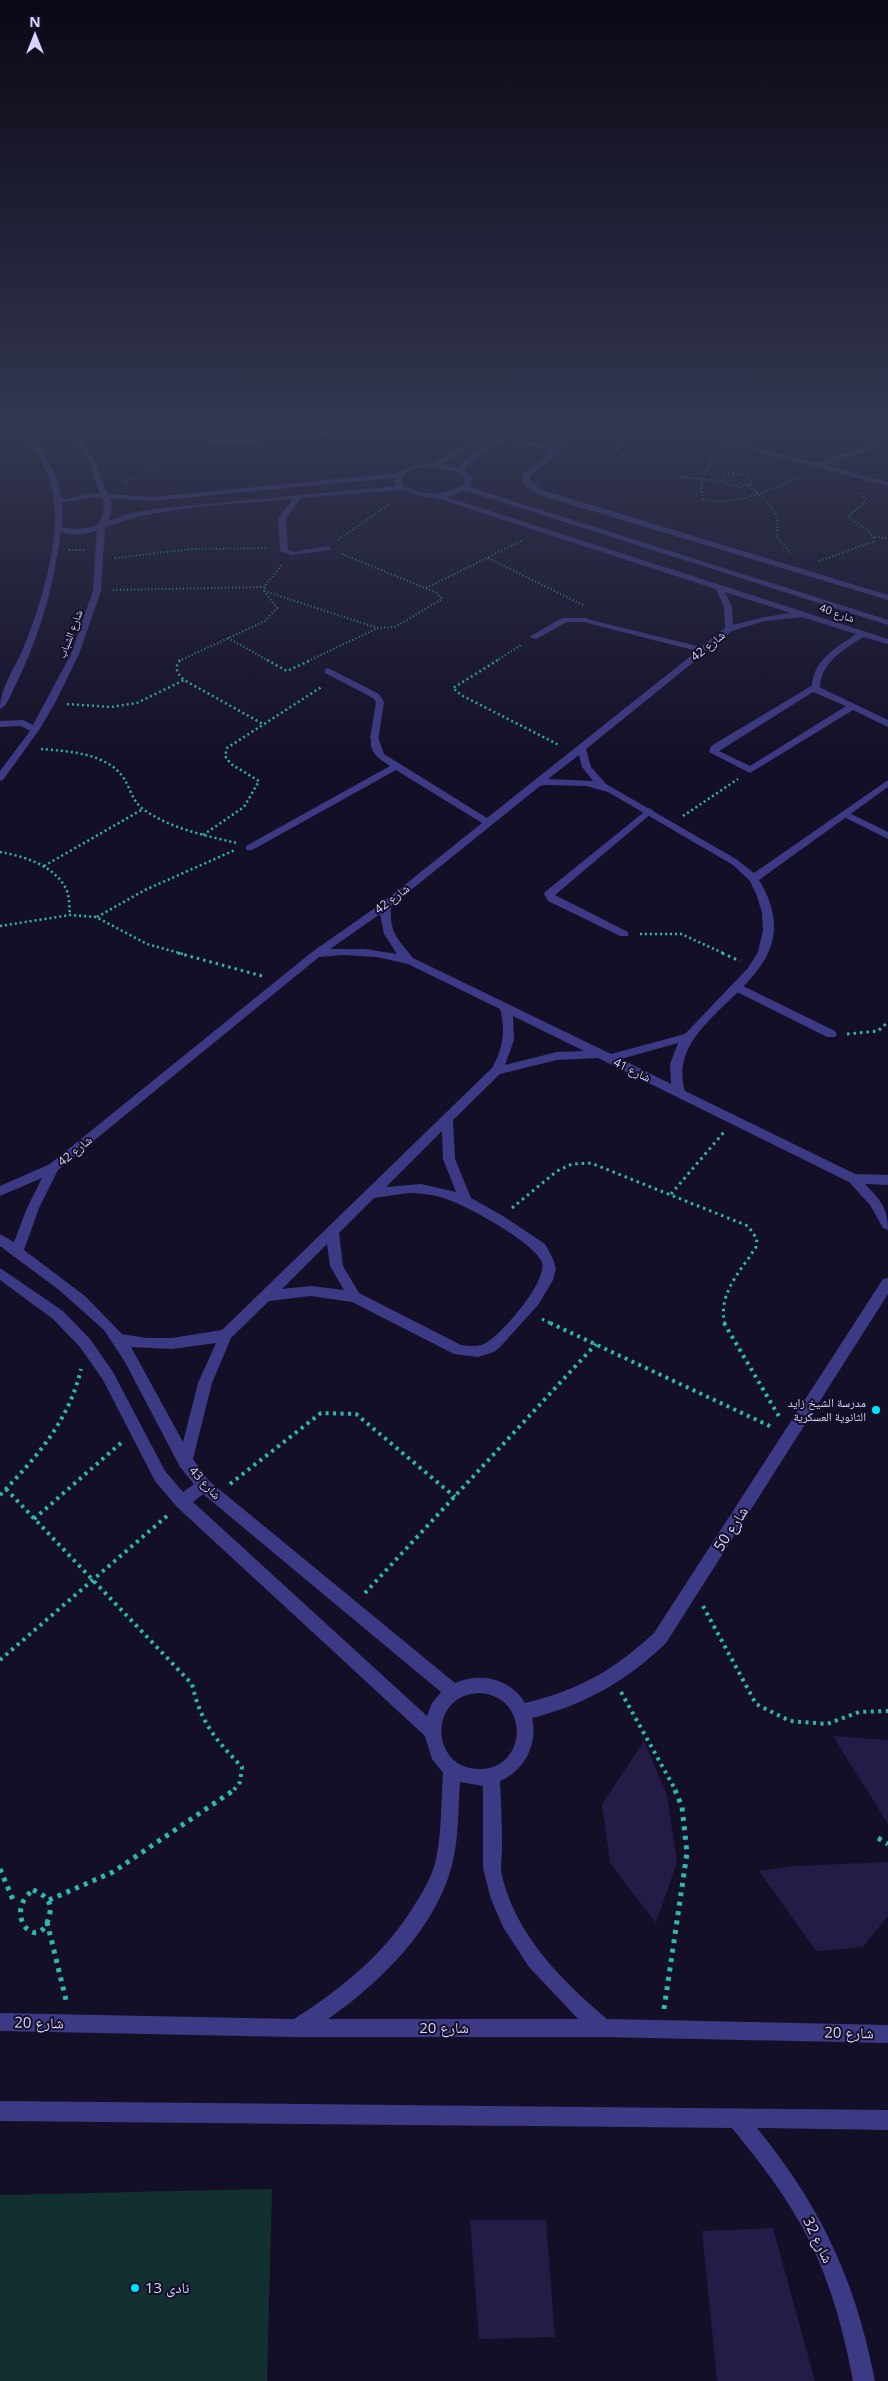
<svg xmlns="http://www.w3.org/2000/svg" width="888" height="2381" viewBox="0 0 888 2381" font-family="'Open Sans','Noto Naskh Arabic',sans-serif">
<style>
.green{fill:#12302f}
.building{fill:#241b47}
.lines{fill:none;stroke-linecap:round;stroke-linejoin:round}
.path-far4{stroke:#2fb8b0;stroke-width:2;stroke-dasharray:1 2.5;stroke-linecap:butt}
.path-far3{stroke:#2fb8b0;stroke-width:2.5;stroke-dasharray:2 3;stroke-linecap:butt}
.path-far2{stroke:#2fb8b0;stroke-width:3;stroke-dasharray:2.5 4;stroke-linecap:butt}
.path-far1{stroke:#2fb8b0;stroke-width:4;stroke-dasharray:3 4.5;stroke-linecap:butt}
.path{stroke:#2fb8b0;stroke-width:5;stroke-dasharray:4 5.5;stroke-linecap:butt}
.service{fill:#3d3a85;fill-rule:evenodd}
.minor{fill:#3d3a85;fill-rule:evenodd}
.tertiary{fill:#3d3a85;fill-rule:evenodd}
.poi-dot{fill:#00e5ff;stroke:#130f26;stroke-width:2}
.labels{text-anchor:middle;stroke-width:4;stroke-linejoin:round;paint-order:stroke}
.far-street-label{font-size:11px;fill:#d9d4ff;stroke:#130f26}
.street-label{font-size:12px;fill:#d9d4ff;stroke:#130f26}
.poi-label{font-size:12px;fill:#d9d4ff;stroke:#130f26;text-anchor:end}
.near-street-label{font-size:15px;fill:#d9d4ff;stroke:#130f26}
.near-poi-label{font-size:15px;fill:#d9d4ff;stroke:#130f26;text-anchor:start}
</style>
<rect width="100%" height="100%" fill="#130f26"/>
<!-- green -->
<path class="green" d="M272,2189L267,2381H0V2195Z"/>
<!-- building -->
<path class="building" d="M833,1736L888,1740V1824Z
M644,1741L667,1795L677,1862L656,1923L610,1863L602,1804Z
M888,1862V1916L863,1947L816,1951L759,1871L796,1866Z
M470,2220H546L555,2337L479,2339Z
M773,2228L815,2381H717L702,2231Z"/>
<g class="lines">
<!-- path-far4 -->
<path class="path-far4" d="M47,434L60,431
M708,451C714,464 704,470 702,482C701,488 702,494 703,499C734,508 774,488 802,476
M624,457L617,449L624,439L645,433L665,435
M733,473L748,476L752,483L740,487L722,482L724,475Z
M680,477L722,481
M126,482L192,448
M749,485C765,501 783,511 776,536L791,553
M875,537L888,538
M338,540L388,505
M69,550H85
M115,558L192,549L268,548
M488,558L583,605
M819,561L875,541L871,533L848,517L867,500L861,493
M426,588L523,540
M113,590L265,587
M264,591L378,628L395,627L442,599L437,593L342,554
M228,638L269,661
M179,661L265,621L277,608L264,591L266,584L283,564
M308,661L378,628
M496,661L521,645"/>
<!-- path-far3 -->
<path class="path-far3" d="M180,660C174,669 177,673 184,680L263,724
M267,660L287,671L311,660
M498,660L453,688L461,695L559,745
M67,704L111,707L137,703L184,680
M41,749C67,751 106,753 123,777C130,787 132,801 143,809C169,828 206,836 237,843
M683,816L738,779
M203,835L244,807L259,781L231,764L225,756L227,748L323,686
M0,852C23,856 53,865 65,887C70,895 69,906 70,915
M44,866L143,809
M97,917L145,890L235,850
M0,926L70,915L96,917L147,944L183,954
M640,934H681L725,954"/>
<!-- path-far2 -->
<path class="path-far2" d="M178,953L262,976
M722,953L740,961
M847,1034L878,1031L888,1022
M671,1194L724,1132
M512,1208L557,1171L572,1164L591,1163L748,1226L757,1239L756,1247C741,1271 717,1294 725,1324
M542,1319L552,1324"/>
<!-- path-far1 -->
<path class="path-far1" d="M550,1323L774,1428
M724,1323L780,1418
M230,1484L321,1413L356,1414L455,1497
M6,1489L192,1684C201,1723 215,1739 242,1767L240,1782L233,1791
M0,1495C36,1458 69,1421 81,1369
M34,1519L122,1442
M365,1593L596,1344
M703,1606L756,1704L790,1721L827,1724L859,1712L888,1711
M0,1660L168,1515
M621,1692L676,1791"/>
<!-- path -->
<path class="path" d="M878,1838L888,1844
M0,1869L14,1902
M33,1890C43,1894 52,1900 50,1912C42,1959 0,1915 33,1890Z
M49,1900L113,1872L234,1790
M47,1922L67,2004
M664,2009L687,1853L682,1807L675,1790"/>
<!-- service -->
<path class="service" d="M327,546L331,548L330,550L292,555L288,553Z
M562,618H586L590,620L586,622H567L536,639L529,637Z
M328,668L379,694L384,702L378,741L370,739L376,702L373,698L325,673V669Z
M811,686L819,687L888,720V727L853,710L750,773L709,752L711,746ZM813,692L846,706L750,766L719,751Z
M649,808L654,811L652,813L555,895L628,932V936H620L548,901L544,894L545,892Z
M845,811L888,832V839L842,816L840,814Z
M739,984L835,1031L837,1034L835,1037H827L735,991L734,988Z"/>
<!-- minor -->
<path class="minor" d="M188,429H194L201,436L222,441L343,429H362L359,431L222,445L197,439Z
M496,429H503L441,464L458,468L472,455L516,429H523L512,437L555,449L564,443L527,429H535L572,442L530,476V481L542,490L888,595V600L536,494L524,484L522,476L528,470L551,452L507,440L476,457L464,470L472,478L469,487L888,620V625L464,490L447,497L888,639V644L863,637C844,650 820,662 820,689L816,692L812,689C811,661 836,648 856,634L802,617L765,621L732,631L586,749L591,767L606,784L736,859L754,873L888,780V787L759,880C823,985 660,1007 685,1091L855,1174L888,1175V1185L865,1184C880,1200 888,1207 888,1230L883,1228L870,1205L849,1182L598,1058L557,1060L500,1074L453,1120L455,1159L471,1198L503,1216L545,1244L553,1259L556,1269L553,1280L538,1305L500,1347L494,1352L478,1357L454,1354L352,1302L311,1296L269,1301L231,1338L212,1383L193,1459L208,1480L455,1683C480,1672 510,1678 525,1703C579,1690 614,1670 654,1633L883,1279L888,1278V1294L666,1643C627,1681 584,1705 532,1718C538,1744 525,1770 500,1781C501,1802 502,1824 502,1846C502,1856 500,1866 502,1876C516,1935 562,1981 607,2019L888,2025V2043L603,2037H295L0,2031V2013L294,2019C344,1987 386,1953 417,1901C424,1890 431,1877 435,1864C442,1834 441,1803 443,1773L432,1759L425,1736L177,1507L155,1481L103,1380L80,1347L53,1319L0,1280V1268L63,1311L90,1339L113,1372L165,1471L183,1492L194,1484L180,1467L125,1362L104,1330L59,1290L0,1246V1234L14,1242L27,1208L42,1178L0,1196V1186L50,1164L312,952L382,903L482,823L396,770L252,850H246V846L390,766C379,759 367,751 372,737H378L384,754L487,818L697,651L583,622V618L701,647L725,628L724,607L716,589L436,498L423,497L402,490L301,498L286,518L288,550L296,553L292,555L280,551L278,518L293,499C232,505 162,505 106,527C90,534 69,539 54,528L58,526C84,533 95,526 119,517C130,513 142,511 154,509L396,486L394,478L152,501L94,497L58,503L54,501L94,493L152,497L397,473L411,466L433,463ZM434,467L458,472L464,478V484C445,497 421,496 402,484L401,478C409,468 421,467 434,467ZM725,592L791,613L764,617L733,625L732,607ZM579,755L582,767L593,781L548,779ZM545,785L586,786L608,792L733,865L750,881L757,896L762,913L763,930L758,952L748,968L685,1034L611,1054L413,958C398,939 389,933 391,906L540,786ZM380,914L384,934L397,954L365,949H330ZM342,955L377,957L408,964L500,1009C506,1030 503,1049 492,1068L222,1330L172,1338H146L122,1334L85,1296L24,1250L39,1208L58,1170L319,957ZM513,1016L584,1051L557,1052L505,1065L514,1040ZM678,1043L670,1064L671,1084L621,1059ZM442,1131L443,1159L456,1192L421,1184L386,1187ZM408,1193C422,1193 436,1195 449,1200C469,1207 537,1244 542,1263C547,1283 501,1335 484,1344C477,1347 468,1346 461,1345L359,1293L343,1266L339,1233L374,1198ZM327,1244L330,1266L344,1290L311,1286L282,1289ZM216,1343L198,1383L183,1442L131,1347L172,1349ZM203,1494L441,1692L432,1703L427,1716L193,1502ZM479,1693C529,1695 529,1767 481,1769C430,1771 427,1695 479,1693ZM460,1782L483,1786V1868L491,1899L503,1927L529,1967L578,2019H328C380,1983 436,1928 452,1865C459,1838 458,1809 460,1782Z
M674,429H683L815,463L873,445L838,429H845L883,445L823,465L888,482V486Z
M861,429H869L888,436V440Z
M0,2101L888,2110V2130L757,2128C822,2208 855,2280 875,2381H853C843,2327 828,2273 801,2225C782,2190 757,2159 732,2128L0,2121Z"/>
<!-- tertiary -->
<path class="tertiary" d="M22,429H28C44,450 58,474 62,501C64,517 61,534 58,550C51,597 37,641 16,684C12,691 8,706 0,709C0,688 15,668 23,649C39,611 60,543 54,501C51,474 37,451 22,429Z
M70,429H76L95,462L111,502L112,511L105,528L101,591L79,654L55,703L39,730L3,780L0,781V771L30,731L21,726L0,727V721L23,720L33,725L71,654L93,591L97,528L104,511L103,502L89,462Z"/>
</g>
<!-- sky -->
<linearGradient id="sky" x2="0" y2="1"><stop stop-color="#0a0815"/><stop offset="0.56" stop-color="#333752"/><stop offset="1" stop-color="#333752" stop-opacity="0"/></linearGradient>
<rect width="888" height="762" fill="url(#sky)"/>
<!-- markers -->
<g class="poi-dot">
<circle cx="876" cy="1410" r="5"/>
<circle cx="135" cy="2288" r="5"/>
</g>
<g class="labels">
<!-- far-street labels -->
<g class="far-street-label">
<text transform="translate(837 613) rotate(19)" y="4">شارع 40</text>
<text transform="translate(70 634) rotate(-69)" y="4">شارع الشباب</text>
</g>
<!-- street labels -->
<g class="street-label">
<text transform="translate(708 646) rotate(-39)" y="4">شارع 42</text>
<text transform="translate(392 899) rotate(-37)" y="4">شارع 42</text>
<text transform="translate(632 1070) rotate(26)" y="4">شارع 41</text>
<text transform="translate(75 1151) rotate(-39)" y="4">شارع 42</text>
<text transform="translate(205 1483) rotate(47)" y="4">شارع 43</text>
</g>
<!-- poi labels -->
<g class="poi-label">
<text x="866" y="1407">مدرسة الشيخ زايد<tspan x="866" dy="14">الثانوية العسكرية</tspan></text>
</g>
<!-- near-street labels -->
<g class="near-street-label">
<text transform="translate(731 1529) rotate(-57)" y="5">شارع 50</text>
<text transform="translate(39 2023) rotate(1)" y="5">شارع 20</text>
<text x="444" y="2033">شارع 20</text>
<text transform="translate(849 2033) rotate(1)" y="5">شارع 20</text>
<text transform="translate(818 2240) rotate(64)" y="5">شارع 32</text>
</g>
<!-- near-poi labels -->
<g class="near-poi-label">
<text x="145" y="2293">نادى 13</text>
</g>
</g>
<!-- north arrow -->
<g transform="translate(35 35)" stroke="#130f26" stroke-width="4" paint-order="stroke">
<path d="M0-4L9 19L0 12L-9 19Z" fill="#d9d4ff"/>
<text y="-8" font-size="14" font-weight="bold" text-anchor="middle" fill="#d9d4ff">N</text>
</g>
</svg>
